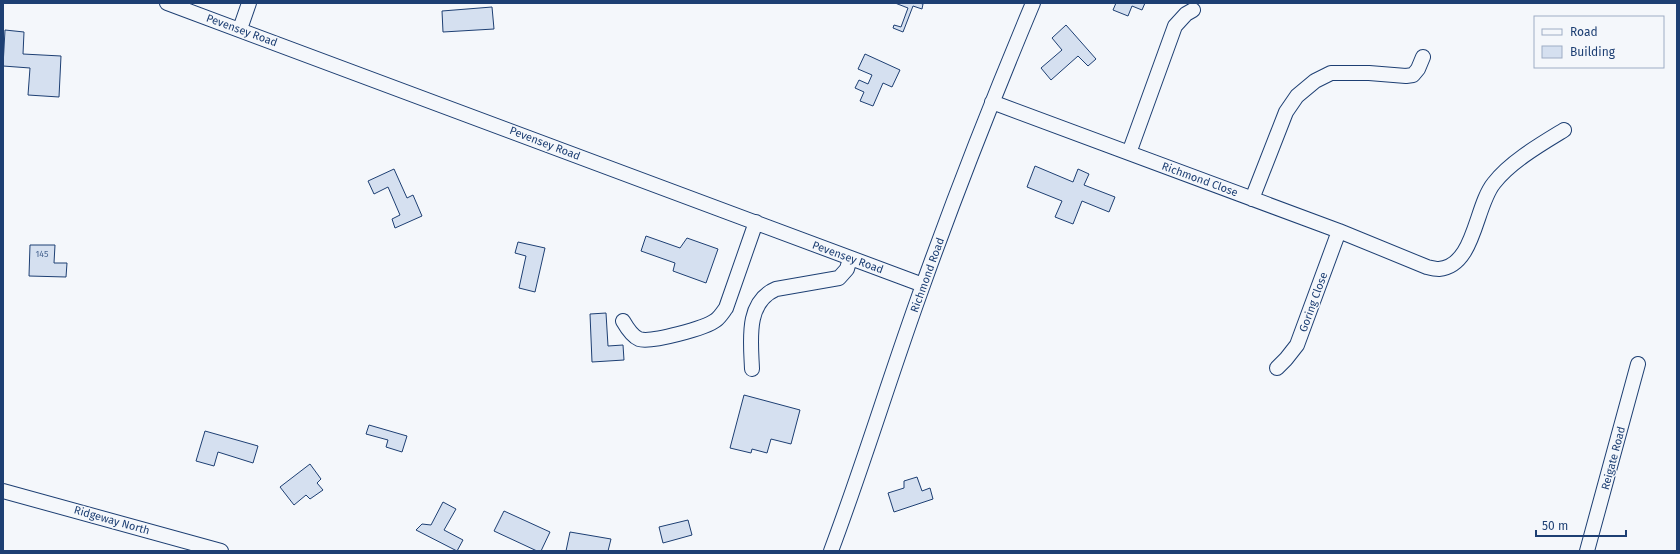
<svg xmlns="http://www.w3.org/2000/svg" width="1680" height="554" viewBox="0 0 1680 554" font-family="'Fira Sans',sans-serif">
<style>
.building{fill:#d5e0f0;stroke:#1d3f73}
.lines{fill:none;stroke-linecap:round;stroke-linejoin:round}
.minor-casing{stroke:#1d3f73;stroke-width:16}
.minor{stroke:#f4f7fb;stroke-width:14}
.labels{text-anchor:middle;stroke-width:3;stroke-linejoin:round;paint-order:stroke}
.number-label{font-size:9px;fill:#4b6792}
.street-label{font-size:11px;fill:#1d3f73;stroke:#f4f7fb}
</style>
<rect width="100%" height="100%" fill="#f4f7fb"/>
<!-- building -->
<path class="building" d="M895,3H919L923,4L922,9L913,6L903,32L893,28L894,25L901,27L908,8Z
M1116,3H1145L1142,10L1132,6L1128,16L1113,10Z
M492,7L494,29L443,32L442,11Z
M1066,25L1096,59L1088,66L1078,56L1051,80L1041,68L1062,50L1052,38Z
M5,30L24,32L23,54L61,56L59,97L28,95L30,68L3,66Z
M865,54L900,70L892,87L883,83L873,106L860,101L864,92L855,88L859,80L868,84L872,75L858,69Z
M1035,166L1073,182L1078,169L1089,174L1084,185L1115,197L1109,212L1082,201L1073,224L1055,217L1062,201L1027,187Z
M394,169L407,198L413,195L422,216L395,228L392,219L400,215L388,187L374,194L368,181Z
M646,236L680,248L687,238L718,249L706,283L673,271L675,263L641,251Z
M518,242L545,248L535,292L519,288L526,256L515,253Z
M30,245H55L54,263H67L66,277L29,276Z
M606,313L608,346L623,345L624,360L592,362L590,314Z
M744,395L800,410L791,444L771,439L767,453L752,449L751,453L730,448Z
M369,425L407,436L402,452L386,447L388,440L366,434Z
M205,431L258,446L253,463L218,452L214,466L196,461Z
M310,464L321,479L317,483L323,490L310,499L306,495L294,505L280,487Z
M917,477L922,491L930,488L933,499L894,512L888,493L904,488V481Z
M443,502L456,509L444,530L463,540L457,551L416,530L422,524L431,525Z
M504,511L550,532L541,551H537L494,531Z
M688,520L692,535L663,543L659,527Z
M570,532L611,539L608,551H566Z"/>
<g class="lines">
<defs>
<path id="minor" d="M167,3L923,285
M240,29L249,3
M992,102L1339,231L1427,267C1431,268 1435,269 1439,269C1475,266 1475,206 1494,183C1510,162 1541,144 1564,130
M1129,153L1175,26L1186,14L1193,10
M1252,199L1286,112L1297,96L1315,81L1331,73H1369L1406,76L1413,75L1418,69L1423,57
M623,321C627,328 632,336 639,339C651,343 706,328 716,320C720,317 723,312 726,308L756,222
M1277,368L1286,359L1297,345L1339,231
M752,369C751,342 745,302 776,289L839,278L847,269L850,258
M3,491L221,551
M831,551C864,463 891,373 923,285C957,190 994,96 1033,3
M1587,551L1638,364"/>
</defs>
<!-- minor casing -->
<use href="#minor" class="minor-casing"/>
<!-- minor -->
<use href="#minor" class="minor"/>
</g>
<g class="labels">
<!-- number labels -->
<g class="number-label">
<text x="42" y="257">145</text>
</g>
<!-- street labels -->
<g class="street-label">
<text transform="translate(242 30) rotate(20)" y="4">Pevensey Road</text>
<text transform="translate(545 143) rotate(21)" y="4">Pevensey Road</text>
<text transform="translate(1200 179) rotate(20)" y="4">Richmond Close</text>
<text transform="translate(848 257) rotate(20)" y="4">Pevensey Road</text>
<text transform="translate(927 275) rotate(-70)" y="4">Richmond Road</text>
<text transform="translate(1313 302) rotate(-70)" y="4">Goring Close</text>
<text transform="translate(1613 458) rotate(-75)" y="4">Reigate Road</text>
<text transform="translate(112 520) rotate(16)" y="4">Ridgeway North</text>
</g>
</g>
<!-- border -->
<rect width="1680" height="554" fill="none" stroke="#1d3f73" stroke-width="8"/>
<!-- legend -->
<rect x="1534" y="16" width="130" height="52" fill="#f4f7fb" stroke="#9eadc5"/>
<rect x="1542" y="29" width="20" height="6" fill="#f4f7fb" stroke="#9eadc5"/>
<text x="1570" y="36" font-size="12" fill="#1d3f73">Road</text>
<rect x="1542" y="46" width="20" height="12" fill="#d5e0f0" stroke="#9eadc5"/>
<text x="1570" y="56" font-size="12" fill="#1d3f73">Building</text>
<!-- scale -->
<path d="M1536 530v6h90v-6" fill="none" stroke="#1d3f73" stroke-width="2"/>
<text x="1542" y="530" font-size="12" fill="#1d3f73" stroke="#f4f7fb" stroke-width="3" paint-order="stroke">50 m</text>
</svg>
